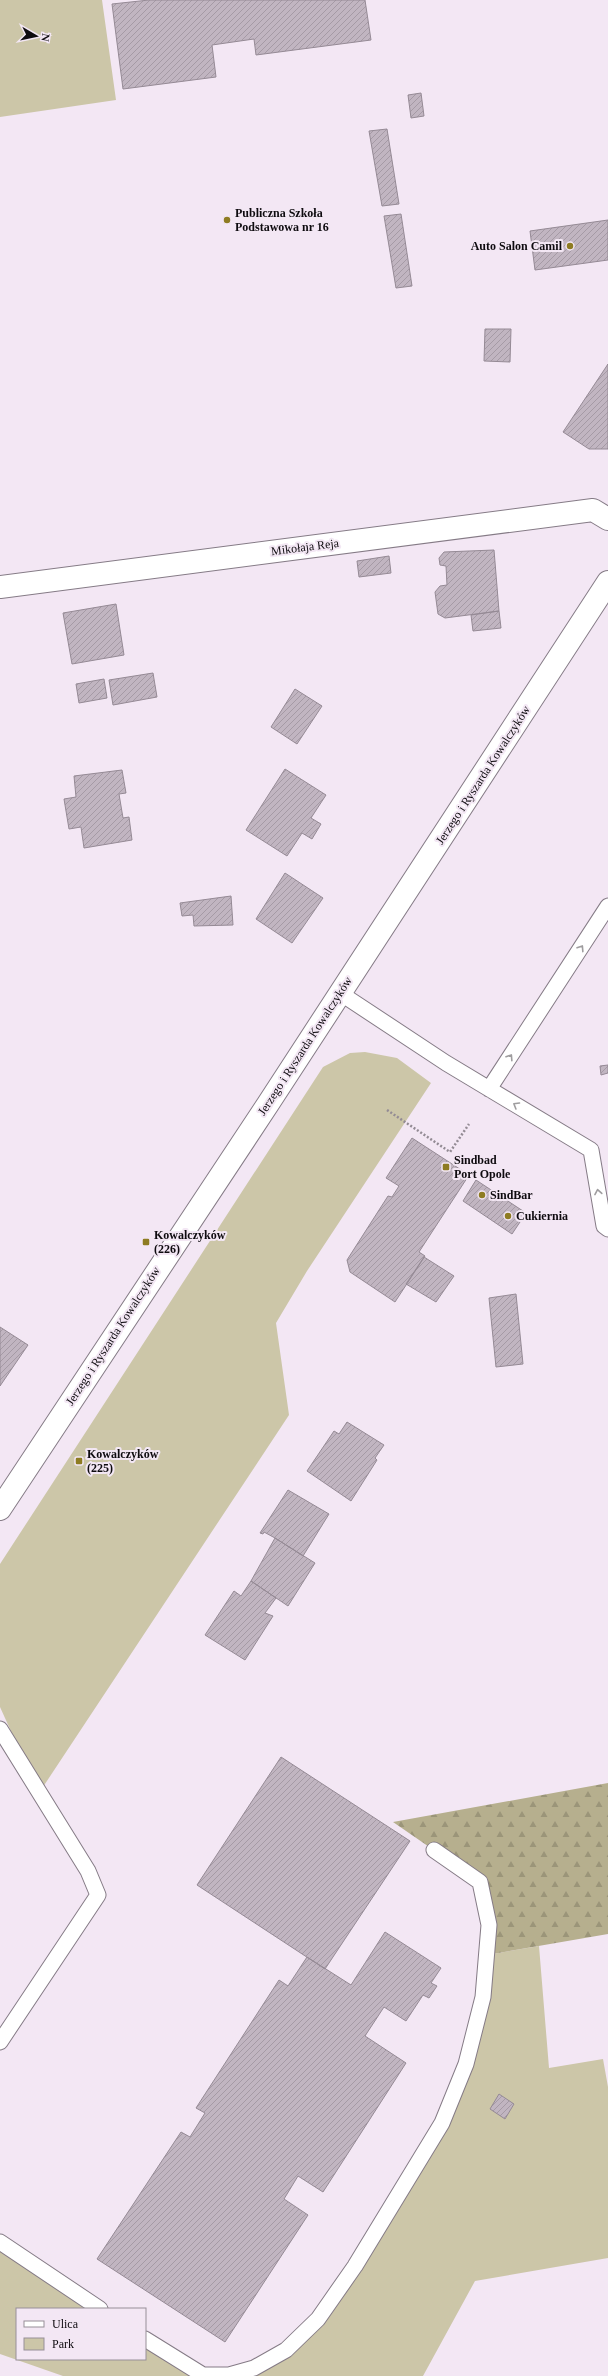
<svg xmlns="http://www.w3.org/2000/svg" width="608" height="2376" viewBox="0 0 608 2376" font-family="Georgia,serif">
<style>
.green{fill:#ccc6a8}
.forest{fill:url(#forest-firs)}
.building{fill:url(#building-hatch);stroke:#958a95}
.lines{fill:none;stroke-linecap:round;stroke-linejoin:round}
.service-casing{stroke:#857b86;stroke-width:17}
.minor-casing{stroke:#857b86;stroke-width:24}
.secondary-casing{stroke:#857b86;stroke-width:24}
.path{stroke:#938b94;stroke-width:2.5;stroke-dasharray:2 2;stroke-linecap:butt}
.service{stroke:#fff;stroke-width:15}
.minor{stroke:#fff;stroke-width:22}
.secondary{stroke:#fff;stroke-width:22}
.oneway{stroke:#9f9d9f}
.poi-dot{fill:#8e7c22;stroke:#f3e7f4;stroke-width:1.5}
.labels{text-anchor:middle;stroke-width:4;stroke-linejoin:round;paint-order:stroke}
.poi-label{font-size:12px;font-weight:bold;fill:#0e0b0f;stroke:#f3e7f4;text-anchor:start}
.street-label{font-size:12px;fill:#0e0b0f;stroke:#f3e7f4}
</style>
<defs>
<pattern id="forest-firs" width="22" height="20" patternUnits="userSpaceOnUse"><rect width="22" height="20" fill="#b6af8e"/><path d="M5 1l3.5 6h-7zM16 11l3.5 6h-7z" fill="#9b9579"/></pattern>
<pattern id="building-hatch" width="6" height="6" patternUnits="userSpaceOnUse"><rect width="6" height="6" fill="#c1b5c1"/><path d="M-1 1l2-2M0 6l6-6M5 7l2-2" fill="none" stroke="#a59aa5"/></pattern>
</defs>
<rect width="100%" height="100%" fill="#f3e7f4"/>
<!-- green -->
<path class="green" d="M0,0H102L116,100L0,117Z
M365,1052L397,1058L431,1083L307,1271L276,1323L289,1415L39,1793L0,1707V1564L323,1067L350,1053Z
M539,1946L549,2068L603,2059L608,2087V2258L475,2281L423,2376H63L0,2354V2245L100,2309H17V2359H145V2339L187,2367L229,2375L286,2350L355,2266L466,2064L487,1955Z"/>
<!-- forest -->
<path class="forest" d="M608,1783V1934L487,1955L480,1882L393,1822Z"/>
<!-- building -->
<path class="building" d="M149,0H365L371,40L256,55L254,39L212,45L216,77L123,89L112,4Z
M421,93L424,116L411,118L408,95Z
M387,129L399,204L382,206L369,131Z
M401,214L412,286L396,288L384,216Z
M608,220V260L535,270L530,231Z
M485,329H511L510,362L484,361Z
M608,364V449H589L563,432Z
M494,550L499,611L445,618L438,614L435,592L440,586L447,585L446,566L440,565L439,558L444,552Z
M389,556L391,573L359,577L357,561Z
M116,604L124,655L72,664L63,613Z
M499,611L501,628L473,631L471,615Z
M153,673L157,697L113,705L109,680Z
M104,679L107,698L79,703L76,684Z
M295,689L322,706L297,744L271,727Z
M285,769L326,795L311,818L321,824L312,839L302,833L287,856L246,830Z
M122,770L126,793L119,794L123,818L129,817L132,840L84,848L81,827L69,829L64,799L76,797L74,776Z
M285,873L323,898L292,943L256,919Z
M231,896L233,925L194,926L193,915L182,916L180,903Z
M608,1065V1073L601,1075L600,1066Z
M412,1138L469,1175L419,1252L425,1256L395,1302L350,1272L347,1260L388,1196L392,1197L399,1186L386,1178Z
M476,1180L526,1213L512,1234L463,1201Z
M424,1257L454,1276L436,1302L406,1284Z
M516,1294L523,1364L496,1367L489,1298Z
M0,1327L28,1345L0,1386Z
M347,1422L384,1445L375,1458L377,1460L351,1501L307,1471L334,1431L339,1434Z
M288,1490L329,1514L303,1556L275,1538L264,1532L263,1534L260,1533Z
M275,1538L315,1563L288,1606L251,1581Z
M251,1581L276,1598L265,1613L273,1616L245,1660L205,1635L234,1591L241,1596Z
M281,1757L410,1841L325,1969L197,1885Z
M385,1932L441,1968L431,1983L437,1986L429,1998L423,1995L406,2021L384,2007L365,2036L406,2063L323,2192L298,2176L284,2199L308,2215L225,2342L97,2259L181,2132L190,2137L205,2113L196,2108L279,1980L288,1986L307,1957L351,1985Z
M499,2094L514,2104L505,2119L490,2109Z"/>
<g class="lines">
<defs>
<path id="service" d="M340,993L446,1063L591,1150L604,1226L608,1229
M489,1089L608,906
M0,1729L88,1871L98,1895L0,2042
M0,2242L100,2309
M145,2339L203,2375H229L254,2368L286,2350L318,2319L355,2266L442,2123L466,2064L483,1997L489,1925L480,1882L434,1850"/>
<path id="minor" d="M0,587L593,510L608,519"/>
<path id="secondary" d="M0,1509L268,1104L608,582"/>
</defs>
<!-- service casing -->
<use href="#service" class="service-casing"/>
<!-- minor casing -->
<use href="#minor" class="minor-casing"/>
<!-- secondary casing -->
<use href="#secondary" class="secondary-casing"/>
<!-- path -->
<path class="path" d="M387,1110L450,1152L469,1124"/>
<!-- service -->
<use href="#service" class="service"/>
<!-- minor -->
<use href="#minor" class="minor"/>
<!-- secondary -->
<use href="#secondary" class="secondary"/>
</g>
<!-- one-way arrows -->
<defs><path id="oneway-chevron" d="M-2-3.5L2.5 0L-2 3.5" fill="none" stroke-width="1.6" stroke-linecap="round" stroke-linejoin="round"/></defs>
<g class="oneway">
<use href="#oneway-chevron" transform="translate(581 948) rotate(-57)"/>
<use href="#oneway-chevron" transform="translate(510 1057) rotate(-57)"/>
<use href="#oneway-chevron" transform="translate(516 1105) rotate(-149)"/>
<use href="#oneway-chevron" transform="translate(598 1192) rotate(-100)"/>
</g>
<!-- markers -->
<g class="poi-dot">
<circle cx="227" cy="220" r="4"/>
<circle cx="570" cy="246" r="4"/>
<rect x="442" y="1163" width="8" height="8" rx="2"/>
<circle cx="482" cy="1195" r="4"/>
<circle cx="508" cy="1216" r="4"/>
<rect x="142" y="1238" width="8" height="8" rx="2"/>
<rect x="75" y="1457" width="8" height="8" rx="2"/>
</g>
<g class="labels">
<!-- poi labels -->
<g class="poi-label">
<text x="235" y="217">Publiczna Szkoła<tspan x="235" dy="14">Podstawowa nr 16</tspan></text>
<text x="562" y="250" text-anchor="end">Auto Salon Camil</text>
<text x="454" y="1164">Sindbad<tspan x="454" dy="14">Port Opole</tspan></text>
<text x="490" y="1199">SindBar</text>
<text x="516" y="1220">Cukiernia</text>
<text x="154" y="1239">Kowalczyków<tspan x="154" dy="14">(226)</tspan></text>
<text x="87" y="1458">Kowalczyków<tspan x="87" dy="14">(225)</tspan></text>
</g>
<!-- street labels -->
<g class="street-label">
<text transform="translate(305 547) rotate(-7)" y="4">Mikołaja Reja</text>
<text transform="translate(483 775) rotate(-57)" y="4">Jerzego i Ryszarda Kowalczyków</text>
<text transform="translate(305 1046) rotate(-57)" y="4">Jerzego i Ryszarda Kowalczyków</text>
<text transform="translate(113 1336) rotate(-57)" y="4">Jerzego i Ryszarda Kowalczyków</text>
</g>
</g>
<!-- legend -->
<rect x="16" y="2308" width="130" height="52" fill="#f3e7f4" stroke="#978f98"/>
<rect x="24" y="2321" width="20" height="6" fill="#ffffff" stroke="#978f98"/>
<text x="52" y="2328" font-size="12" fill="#0e0b0f">Ulica</text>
<rect x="24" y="2338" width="20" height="12" fill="#ccc6a8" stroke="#978f98"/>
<text x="52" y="2348" font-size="12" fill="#0e0b0f">Park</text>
<!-- north arrow -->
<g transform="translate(36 36) rotate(99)" stroke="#f3e7f4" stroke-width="3" paint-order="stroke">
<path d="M0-3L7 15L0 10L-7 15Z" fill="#0e0b0f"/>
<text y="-6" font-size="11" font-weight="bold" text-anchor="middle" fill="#0e0b0f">N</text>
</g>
</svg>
